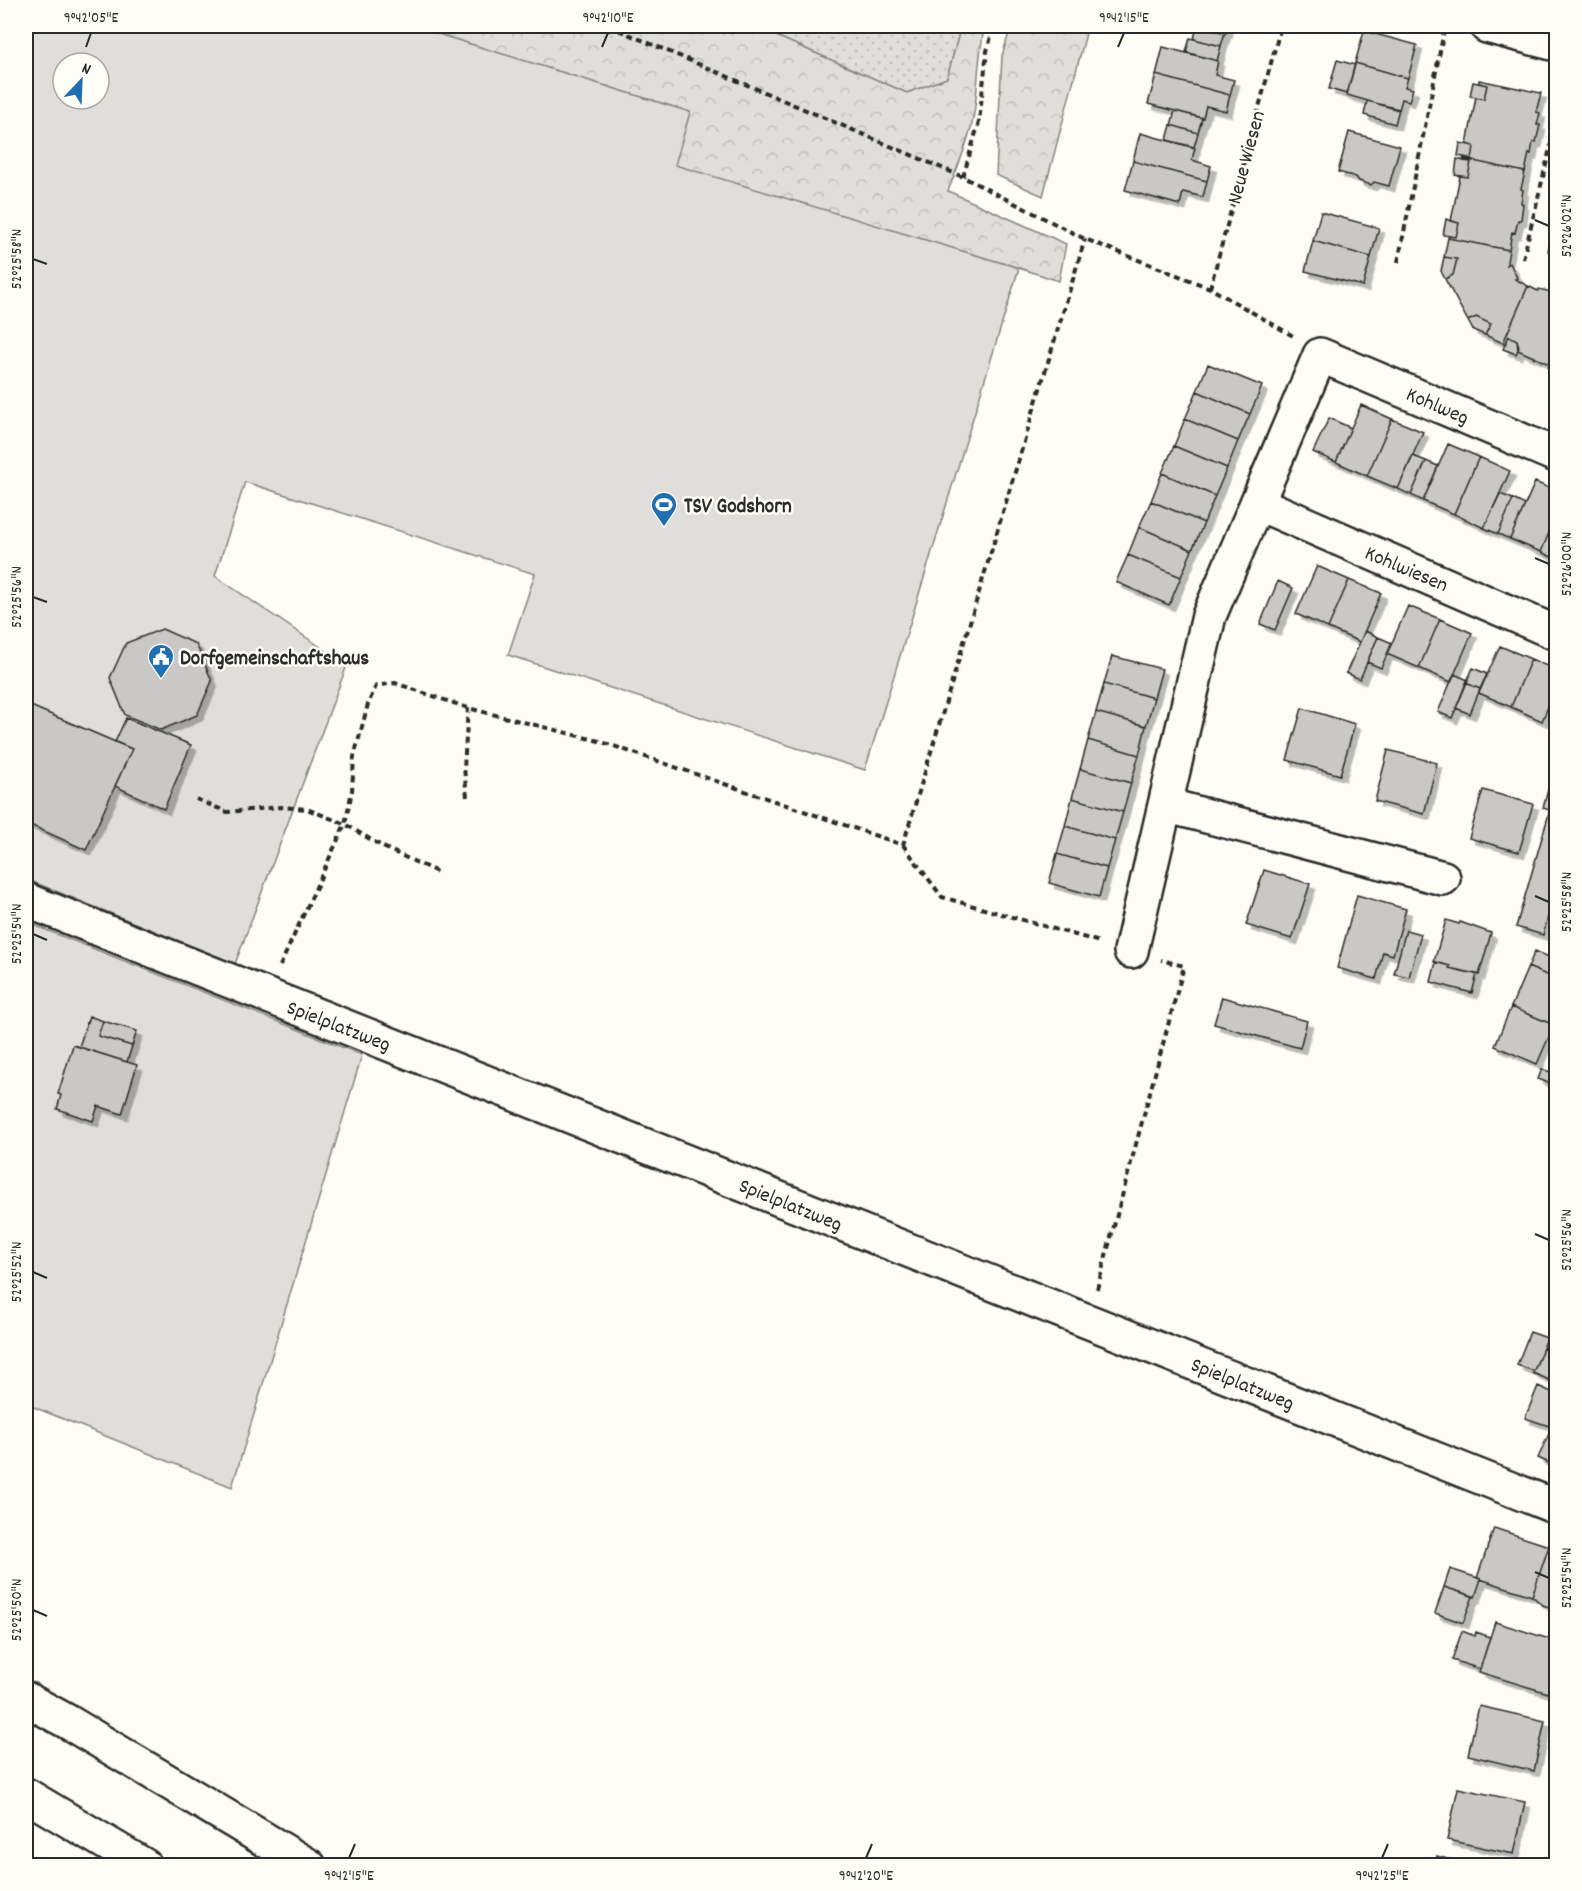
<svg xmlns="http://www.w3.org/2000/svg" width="1582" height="1891" viewBox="0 0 1582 1891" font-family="Dekko,sans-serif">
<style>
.green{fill:url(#green-dots);stroke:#858482;stroke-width:1.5}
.forest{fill:url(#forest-crowns);stroke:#858482;stroke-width:1.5}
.pitch{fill:#dfdeda;stroke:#858482;stroke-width:1.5;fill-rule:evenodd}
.building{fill:#c9c8c4;stroke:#2b2b2b;stroke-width:1.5;filter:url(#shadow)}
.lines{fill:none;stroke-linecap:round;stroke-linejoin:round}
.minor-casing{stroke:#2b2b2b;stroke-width:38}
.highway-casing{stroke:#2b2b2b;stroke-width:38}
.path{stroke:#2b2b2b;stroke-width:4;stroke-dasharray:6 4.5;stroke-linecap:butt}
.minor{stroke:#fdfcf7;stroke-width:33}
.highway{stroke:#fdfcf7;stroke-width:33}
.ticks{fill:none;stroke:#2b2b2b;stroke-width:2}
.labels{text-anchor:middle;stroke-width:5;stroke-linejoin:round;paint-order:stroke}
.street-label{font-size:21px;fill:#2b2b2b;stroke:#fdfcf7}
.poi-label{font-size:21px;font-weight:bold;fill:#2b2b2b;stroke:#fdfcf7;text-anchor:start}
.neatline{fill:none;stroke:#2b2b2b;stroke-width:2}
.ticks-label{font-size:15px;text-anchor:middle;fill:#2b2b2b}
</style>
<defs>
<pattern id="green-dots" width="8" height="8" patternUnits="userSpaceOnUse" patternTransform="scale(1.5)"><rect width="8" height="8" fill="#dfdeda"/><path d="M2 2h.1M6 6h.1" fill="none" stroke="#c0bfbb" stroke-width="1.8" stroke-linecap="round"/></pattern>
<pattern id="forest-crowns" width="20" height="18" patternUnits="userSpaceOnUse" patternTransform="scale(1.5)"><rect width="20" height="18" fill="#dfdeda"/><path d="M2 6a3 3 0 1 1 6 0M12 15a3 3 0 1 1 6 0" fill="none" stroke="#c0bfbb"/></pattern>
<filter id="shadow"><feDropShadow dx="5.5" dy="5.5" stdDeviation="0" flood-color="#0004"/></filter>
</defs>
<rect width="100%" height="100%" fill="#fdfcf7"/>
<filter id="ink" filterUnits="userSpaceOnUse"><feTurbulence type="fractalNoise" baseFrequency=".0167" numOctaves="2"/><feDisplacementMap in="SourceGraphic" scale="12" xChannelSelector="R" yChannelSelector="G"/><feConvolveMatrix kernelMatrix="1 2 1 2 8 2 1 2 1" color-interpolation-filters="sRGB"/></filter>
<g filter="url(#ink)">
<!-- green -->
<path class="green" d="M753,26H961L947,78L907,93Z"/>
<!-- forest -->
<path class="forest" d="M412,26H753L907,93L947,78L961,26H985C977,56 979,88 973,119C968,144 957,168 948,191L1066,244L1059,281L1019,268L674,165L690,112Z
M1011,26H1088L1043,196L996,175L1002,56Z"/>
<!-- pitch -->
<path class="pitch" d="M26,26H412L690,112L675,165L1019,268L865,770L508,655L535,574L245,482L215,576L347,665L235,964L26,879ZM63,63H99V99H63Z
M26,922L362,1055L232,1487L26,1404Z"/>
<!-- building -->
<path class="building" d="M1197,26L1225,32L1221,46L1194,39Z
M1200,26H1228L1226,33Z
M1364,31L1417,45L1408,78L1355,63Z
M1190,38L1221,46L1217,61L1186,52Z
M1163,47L1218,61L1215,75L1234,80L1230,95L1156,75Z
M1337,60L1355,65L1347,94L1329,89Z
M1355,63L1408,78L1405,87L1413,89L1409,101L1402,99L1399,110L1347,95Z
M1156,75L1230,95L1226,111L1206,106L1203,118L1148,104Z
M1479,80L1541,93L1536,112L1540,113L1537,125H1540L1536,142H1533L1531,154L1529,153L1525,172L1464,159V157L1472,159L1474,146L1467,144L1476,97L1484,99L1487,85L1479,83Z
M1473,82L1487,85L1484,99L1470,96Z
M1367,101L1399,109L1395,124L1364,115Z
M1175,111L1202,118L1198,133L1171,125Z
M1171,125L1198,133L1194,147L1167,140Z
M1349,132L1400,146L1389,186L1374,182L1371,185L1359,181L1356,177L1338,172Z
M1140,133L1195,148L1192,160L1211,166L1207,181L1133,161Z
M1460,143L1474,146L1472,159L1458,156Z
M1457,159L1471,162L1468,177L1455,175Z
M1464,159L1525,172L1521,189L1523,190L1521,203L1523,204L1521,220H1518L1515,233L1512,232L1509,250L1448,238L1449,236L1456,237L1459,223L1451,221L1460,176L1468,177L1471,162L1463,161Z
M1133,161L1207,181L1203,197L1183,192L1180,205L1125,190Z
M1321,212L1379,228L1371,257L1313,241Z
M1556,218V253L1548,251Z
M1446,219L1459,223L1456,237L1443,235Z
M1448,238L1509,250L1507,262V265L1510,263L1517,278L1515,279L1528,286L1503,343L1485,335L1491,324L1476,317L1468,321L1445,279L1453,275L1457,259L1444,257Z
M1313,241L1371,257L1363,286L1305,271Z
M1444,257L1457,259L1453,275L1445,279L1441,271Z
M1528,286L1538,291L1539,289L1556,293V358L1551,360L1549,364L1518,350L1517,340L1509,336L1505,344L1503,343Z
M1476,317L1491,324L1485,335L1473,330L1468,321Z
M1509,336L1517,340L1519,347L1516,354L1503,349Z
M1556,358V372L1548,368L1551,360Z
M1208,364L1262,386L1250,414L1197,391Z
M1197,391L1250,414L1238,441L1185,419Z
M1361,405L1392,419L1367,476L1336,462Z
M1329,418L1351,428L1336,462L1313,452Z
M1185,419L1238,441L1227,468L1174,446Z
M1392,419L1423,432L1398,489L1367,476Z
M1448,444L1479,457L1454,514L1423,501Z
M1174,446L1227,468L1215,496L1162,473Z
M1413,456L1426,461L1411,495L1398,489Z
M1479,457L1510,471L1484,528L1454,514Z
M1426,461L1438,466L1423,501L1411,495Z
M1162,473L1215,496L1204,523L1151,501Z
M1535,482L1556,491V516L1541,552L1510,539Z
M1500,494L1513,499L1498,534L1484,528Z
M1513,499L1525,505L1510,539L1498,534Z
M1151,501L1204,523L1192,550L1139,527Z
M1556,516V559L1541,552Z
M1139,527L1192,550L1181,577L1128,555Z
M1128,555L1181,577L1169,605L1116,582Z
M1317,566L1349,580L1328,628L1296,614Z
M1349,580L1381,593L1360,642L1328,628Z
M1278,581L1293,588L1275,630L1260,624Z
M1408,606L1440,619L1419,668L1387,654Z
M1440,619L1472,633L1451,682L1419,668Z
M162,629L196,644L212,681L197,715L161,730L125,715L110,678L126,643Z
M1365,631L1378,637L1360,679L1346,673Z
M1378,637L1392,643L1381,668L1367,662Z
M1500,646L1531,659L1511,707L1479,693Z
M1112,656L1162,669L1154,698L1104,684Z
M1531,659L1556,670V688L1542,721L1511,707Z
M1473,668L1487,674L1480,689L1466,683Z
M1454,674L1468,680L1452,718L1438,712Z
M1466,683L1480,689L1470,714L1456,708Z
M1104,684L1154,698L1146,726L1096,712Z
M26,704L132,749L86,850L26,823Z
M1302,708L1355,724L1340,775L1287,760Z
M1096,712L1146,726L1139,755L1088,740Z
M126,718L191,745L164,809L115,786L132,749L115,742Z
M1088,740L1139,755L1131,783L1080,769Z
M1388,750L1437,763L1424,814L1375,801Z
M1080,769L1131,783L1123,812L1072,798Z
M1551,779L1556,780V812L1543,808Z
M1483,790L1533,804L1519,852L1469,838Z
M1072,798L1123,812L1115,840L1065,826Z
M1550,810L1556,812V888L1543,935L1516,927Z
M1065,826L1115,840L1107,868L1057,854Z
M1057,854L1107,868L1099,897L1049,883Z
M1264,870L1310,884L1292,939L1246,925Z
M1357,895L1406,909L1393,955L1383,952L1376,979L1337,968Z
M1446,920L1459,924L1460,922L1491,933L1479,975L1449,968L1450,966L1434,962Z
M1406,930L1421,934L1409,977L1394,974Z
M1535,951L1556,960V979L1528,967Z
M1436,962L1450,966L1449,968L1477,974L1472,993L1431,982Z
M1528,967L1556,979V1019L1554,1025L1511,1007Z
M1222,997L1307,1021L1300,1048L1214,1024Z
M1511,1007L1554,1025L1537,1064L1495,1046Z
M89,1016L103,1021L98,1036L132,1046L127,1062L79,1047Z
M103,1021L137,1031L132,1046L98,1036Z
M73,1045L137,1065L122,1114L98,1106L93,1121L57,1109L61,1095L58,1094Z
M1542,1069L1556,1074L1554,1085L1538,1079Z
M1530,1332L1547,1338L1534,1371L1517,1365Z
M1543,1348L1556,1353V1383L1533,1373Z
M1538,1386L1556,1394V1466L1538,1458L1552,1427L1525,1418Z
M1494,1528L1549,1546L1532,1596L1477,1578Z
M1549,1546L1556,1549V1610L1543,1605L1532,1596Z
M1450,1569L1481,1579L1475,1597L1444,1587Z
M1444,1587L1473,1596L1463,1623L1435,1613Z
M1495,1622L1556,1641V1665L1548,1693L1479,1672Z
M1462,1631L1475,1636L1476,1632L1490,1637L1480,1669L1452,1660Z
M1479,1706L1545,1721L1534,1771L1468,1755Z
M1458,1788L1525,1802L1514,1854L1447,1840Z
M1437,1856L1472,1866H1434Z"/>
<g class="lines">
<defs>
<path id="minor" d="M1487,26L1556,44
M1257,503L1556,633
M1165,805L1443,878
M26,900L1556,1507
M1131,951L1209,616L1320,355L1556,455"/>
<path id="highway" d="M26,1699L68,1722L309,1866
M26,1795L145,1866"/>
</defs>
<!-- minor casing -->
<use href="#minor" class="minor-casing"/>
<!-- highway casing -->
<use href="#highway" class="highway-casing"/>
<!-- path -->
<path class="path" d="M609,26L963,177L1085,239L1210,288L1293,336
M963,177L979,122L987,51L994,26
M1523,259L1556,124
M1398,262L1445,26
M1210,288L1281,26
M467,797L464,768L468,708
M196,799L227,812L281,807L307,809L345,824L383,847L437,872
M903,845L942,897L1100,942
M280,966L345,824L352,791L354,757L368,704L376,686L395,683L468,708L599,741L903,845L1085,239
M1097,1289L1184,966L1161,960"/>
<!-- minor -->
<use href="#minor" class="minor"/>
<!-- highway -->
<use href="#highway" class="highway"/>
</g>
</g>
<!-- ticks -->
<path class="ticks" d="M86,47L91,33M602,47L608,33M1118,47L1124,33M1535,220L1549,226M33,259L47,264M1535,558L1549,564M33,597L47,602M1535,896L1549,902M33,934L47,940M1535,1234L1549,1240M33,1272L47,1278M1535,1572L1549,1578M33,1610L47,1616M349,1858L355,1844M866,1858L872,1844M1382,1858L1388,1844"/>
<!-- icons -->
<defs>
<symbol id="stadium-pin" viewBox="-11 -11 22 30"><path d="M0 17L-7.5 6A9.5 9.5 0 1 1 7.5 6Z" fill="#1f6fb2" stroke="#fdfcf7"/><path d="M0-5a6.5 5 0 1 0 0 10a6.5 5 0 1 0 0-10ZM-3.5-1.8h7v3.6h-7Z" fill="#fff"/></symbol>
<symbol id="civic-pin" viewBox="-11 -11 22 30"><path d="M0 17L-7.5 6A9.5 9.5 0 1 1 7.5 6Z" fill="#1f6fb2" stroke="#fdfcf7"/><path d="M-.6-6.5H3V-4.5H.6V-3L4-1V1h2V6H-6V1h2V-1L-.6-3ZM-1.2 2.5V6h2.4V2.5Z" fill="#fff"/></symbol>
</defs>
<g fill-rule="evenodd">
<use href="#stadium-pin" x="649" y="490" width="30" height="40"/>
<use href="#civic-pin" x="146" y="642" width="30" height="40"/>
</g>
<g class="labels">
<!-- street labels -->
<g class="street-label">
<text transform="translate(1245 157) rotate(-75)" y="7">Neue Wiesen</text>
<text transform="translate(1438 405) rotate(23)" y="7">Kohlweg</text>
<text transform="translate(1407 568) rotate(23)" y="7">Kohlwiesen</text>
<text transform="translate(339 1025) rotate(21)" y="7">Spielplatzweg</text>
<text transform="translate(791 1204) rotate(22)" y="7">Spielplatzweg</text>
<text transform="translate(1243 1383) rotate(22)" y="7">Spielplatzweg</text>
</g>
<!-- poi labels -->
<g class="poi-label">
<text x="684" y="512">TSV Godshorn</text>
<text x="180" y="664">Dorfgemeinschaftshaus</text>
</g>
</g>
<!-- margin -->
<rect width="1582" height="1891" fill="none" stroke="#fdfcf7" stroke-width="66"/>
<!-- north arrow -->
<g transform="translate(81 81) rotate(23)"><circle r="28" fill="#fdfcf7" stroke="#a9a8a5" stroke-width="1.5"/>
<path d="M0-4.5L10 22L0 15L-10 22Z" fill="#1f6fb2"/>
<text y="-9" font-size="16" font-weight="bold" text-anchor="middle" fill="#2b2b2b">N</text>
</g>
<rect x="33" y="33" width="1516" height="1825" class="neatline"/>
<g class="ticks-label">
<text x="91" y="22">9°42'05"E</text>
<text x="608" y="22">9°42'10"E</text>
<text x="1124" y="22">9°42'15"E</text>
<text transform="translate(1566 226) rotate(-90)" y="5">52°26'02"N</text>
<text transform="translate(16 259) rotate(-90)" y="5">52°25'58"N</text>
<text transform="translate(1566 564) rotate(-90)" y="5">52°26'00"N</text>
<text transform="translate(16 597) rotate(-90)" y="5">52°25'56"N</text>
<text transform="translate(1566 902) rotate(-90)" y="5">52°25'58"N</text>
<text transform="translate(16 934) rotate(-90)" y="5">52°25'54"N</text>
<text transform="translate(1566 1240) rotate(-90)" y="5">52°25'56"N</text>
<text transform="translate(16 1272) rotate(-90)" y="5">52°25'52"N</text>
<text transform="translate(1566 1578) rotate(-90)" y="5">52°25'54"N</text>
<text transform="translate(16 1610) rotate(-90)" y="5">52°25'50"N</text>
<text x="349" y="1880">9°42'15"E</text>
<text x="866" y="1880">9°42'20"E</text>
<text x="1382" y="1880">9°42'25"E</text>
</g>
</svg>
